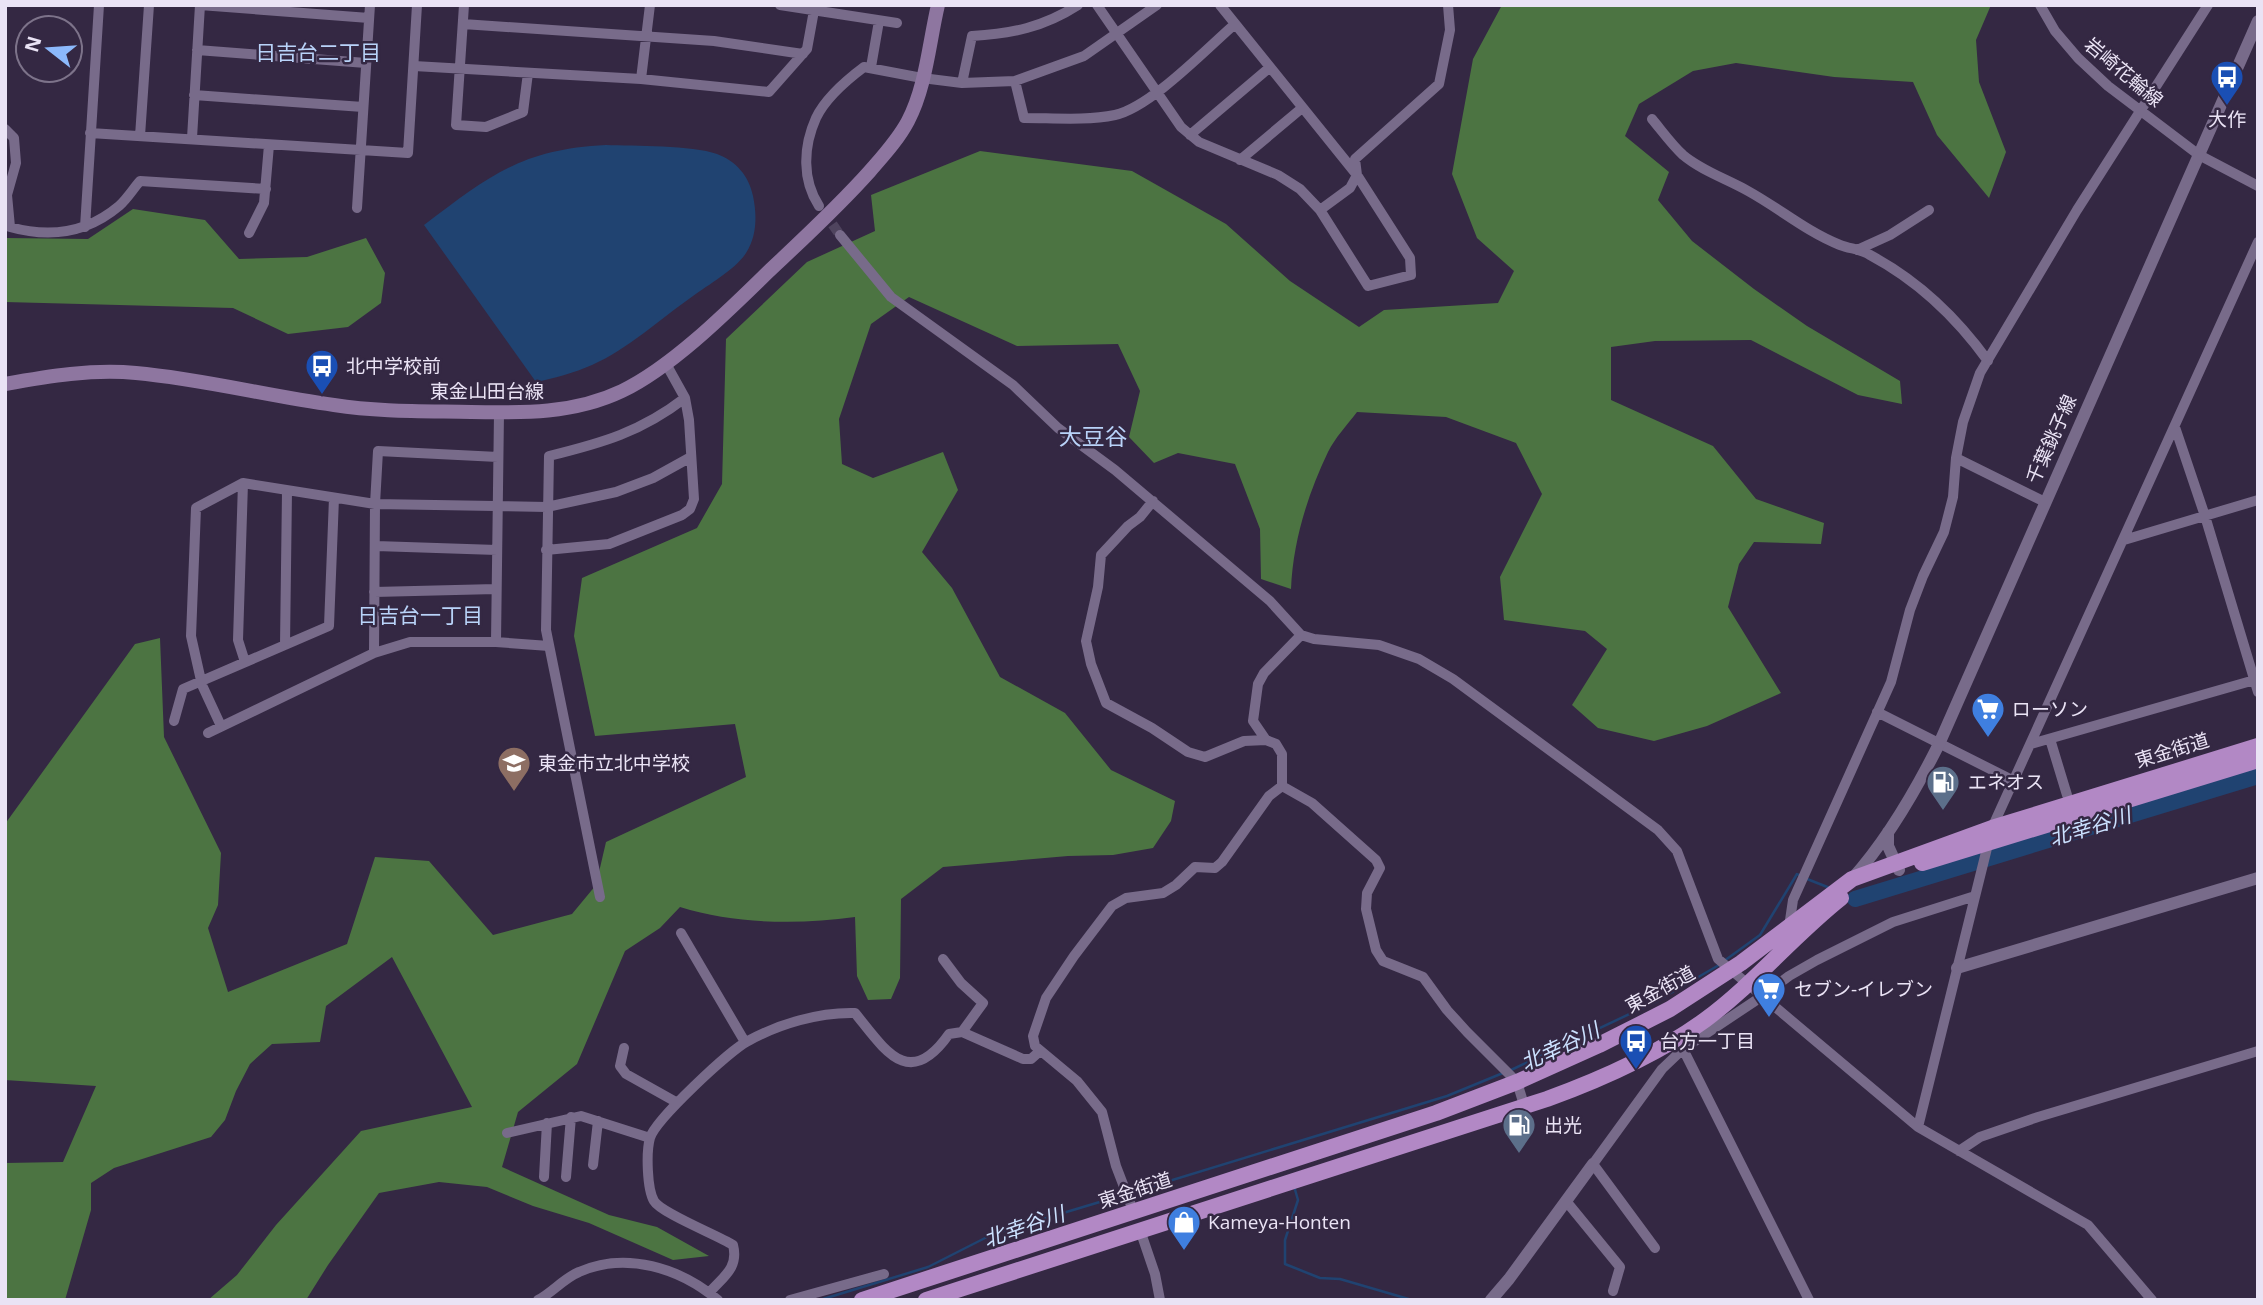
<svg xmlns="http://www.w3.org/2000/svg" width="2263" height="1305" viewBox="0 0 2263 1305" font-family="'Open Sans','Noto Sans JP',sans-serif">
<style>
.forest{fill:#4c7442}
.water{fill:#204371}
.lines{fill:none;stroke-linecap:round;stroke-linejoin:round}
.stream{stroke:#204371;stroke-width:2.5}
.river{stroke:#204371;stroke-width:16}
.minor-tunnel{stroke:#4f445e;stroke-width:10;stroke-dasharray:10 5;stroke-linecap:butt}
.minor{stroke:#786b8a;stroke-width:10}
.tertiary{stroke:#786b8a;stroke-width:12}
.secondary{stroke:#8e76a0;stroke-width:14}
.trunk{stroke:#b288c5;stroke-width:16}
.labels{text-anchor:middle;stroke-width:5;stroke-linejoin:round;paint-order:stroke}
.street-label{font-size:19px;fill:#eae3f5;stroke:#342843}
.poi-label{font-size:19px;fill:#eae3f5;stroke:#342843;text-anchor:start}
.neighbourhood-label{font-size:21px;fill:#b9d3f9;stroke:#342843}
.water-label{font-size:21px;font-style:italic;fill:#cbe1ff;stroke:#342843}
.quarter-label{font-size:23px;fill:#b9d3f9;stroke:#342843}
</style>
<rect width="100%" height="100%" fill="#342843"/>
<!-- forest -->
<path class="forest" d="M1502,5H1991L1976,40L1979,82L2006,152L1989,198L1937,135L1913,82L1834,77L1736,63L1693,71L1639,104L1625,136L1669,172L1658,200L1692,241L1754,289L1807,326L1900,381L1902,404L1858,395L1751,340L1655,341L1611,347V400L1713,446L1756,499L1824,523L1821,544L1754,542L1739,564L1728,607L1781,693L1707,726L1654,741L1598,728L1572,705L1607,649L1585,631L1504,620L1500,577L1542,494L1516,443L1446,417L1357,412C1347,425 1335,438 1328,452C1307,496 1293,542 1291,589L1261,579L1260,529L1235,464L1178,453L1154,463L1129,437L1140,391L1118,344L1017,346L909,297L871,324L839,419L842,464L873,478L943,452L958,490L922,552L952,588L1000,677L1065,713L1111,770L1175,801L1171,821L1153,848L1113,855L1068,856L943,867L901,899L900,978L891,999L868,1000L857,976L855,917C798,925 735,924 680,907L660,928L625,951L577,1064L518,1112L502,1167L609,1215L657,1227L709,1256L673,1260L589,1223L533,1206L487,1187L439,1182L379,1193L328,1265L306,1300H208L237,1275L276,1225L361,1131L472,1107L392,957L326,1006L320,1042L272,1044L250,1064L236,1091L225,1120L211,1137L114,1168L91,1183V1210L65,1300H5V1163L63,1162L96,1086L5,1080V824L135,644L160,638L164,737L221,853L218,905L208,928L228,992L347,944L375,857L429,861L493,935L572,914L596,885L606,842L746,777L735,724L595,736L574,636L582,578L697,528L722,484L726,339L807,262L875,231L871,195L980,151L1132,171L1226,224L1290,281L1359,327L1384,310L1498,303L1514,271L1477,238L1452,174L1473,59Z
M133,209L205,220L239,259L307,257L366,238L385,273L381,303L348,327L288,334L233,308L5,302V238L88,239Z"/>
<!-- water -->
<path class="water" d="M606,145C634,146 692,145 717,154C736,161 749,176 753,196C757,215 757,236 746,253C736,269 708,285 693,296C660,319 628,349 592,365C574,373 555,378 536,382L424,225C489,176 522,149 606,145Z"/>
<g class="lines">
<!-- stream -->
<path class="stream" d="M1807,879L1830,888
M1846,895L1855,899
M1724,961L1760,935L1797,874L1801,876
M1509,1071L1657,1001L1719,965
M1294,1186L1298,1200L1285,1240V1264L1320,1278L1340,1279L1412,1300
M1130,1193L1447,1096L1503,1073
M820,1300L928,1267L993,1234L1123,1195"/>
<!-- river -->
<path class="river" d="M1855,899L2258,776"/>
<!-- minor-tunnel -->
<path class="minor-tunnel" d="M824,212L840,235"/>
<!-- minor -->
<path class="minor" d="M464,5L456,125L486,127L523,112L528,73
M780,5L897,23
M1097,5L1181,127L1199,142L1278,175L1300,189L1320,210L1368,286L1411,275L1410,258L1357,175L1220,5
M2040,5L2055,31L2078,58L2108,86L2199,155L2258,186
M463,24L714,41L803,54
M197,50L366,63
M414,66L641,79L769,92L807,49L815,5
M871,67L879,21
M641,79L650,5
M1015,81L1024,118C1053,118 1086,121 1115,115C1151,107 1206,49 1235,24
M962,83L972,36C1011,34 1044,27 1078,5
M194,95L363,107
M1652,119C1662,131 1672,145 1683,155C1702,171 1727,179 1748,191C1779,208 1807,232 1840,245C1850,249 1861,249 1870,255C1917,280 1957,318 1988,361
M5,129L14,138L16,163L7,195L10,227C49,238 87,233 119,206C127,199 133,189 140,181L266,189
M90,133L408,153L417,5
M1190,135L1269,68
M140,136L149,5
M192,138L200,5L369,18
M1240,160L1302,108
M819,206C802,180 803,147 816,118C825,99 848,79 864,67L922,78L962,83L1015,81L1084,56L1157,5
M357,208L370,5
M1320,210L1350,188L1357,175L1355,159L1439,84L1450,30L1448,5
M85,227L99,5
M249,233L264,203L269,145
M840,235L891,297L1013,385L1058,428L1115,470L1270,601L1301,635L1314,639L1379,645L1419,659L1453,679L1658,830L1677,851L1718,959L1918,1127L2088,1225L2152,1300
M1857,250L1890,235L1929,210
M2175,427L2205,516L2258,692
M1956,458L2045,502
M243,483L238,640L245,662
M1153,501L1140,517L1128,526L1101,555L1098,587L1086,641L1091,664L1106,703L1152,728L1188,752L1205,757L1244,741L1266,740L1276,744L1282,754V786
M2124,540L2258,500
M376,546L497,550
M546,550L609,544L682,515L690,509L694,499L689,420L685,398L665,362
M374,592L496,589
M496,642L499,413
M285,645L287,491
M374,653L375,504L378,451L498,457
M1877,712L2014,781
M174,721L183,689L329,626L334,498
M221,726L202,685L191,636L196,508L243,483L375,504L547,507L616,492L653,478L691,457
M208,733L374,653L410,642H496L549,646
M2050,739L2067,795
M1266,740L1253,721L1258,684L1264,673L1301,635
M2031,744L2258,679
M1282,786L1312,803L1376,860L1380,868L1367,893L1366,909L1376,950L1383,961L1423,977L1447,1010L1467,1032L1517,1082L1524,1105
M600,897L546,630L549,456C602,443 641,432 685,398
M1789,927L1793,900L1891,682L1910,610L1923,576L1944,532L1953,497L1956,458L1963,422L1980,373L2077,210L2208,5
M681,933L745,1042
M943,959L961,983L983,1003L962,1032
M624,1048L620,1066L626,1074L676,1102
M1683,1049L1809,1300
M1918,1127L1992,828L2258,242
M507,1133L581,1116L650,1138
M1959,1151L1980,1137L2038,1117L2258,1051
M593,1165L598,1121
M544,1177L547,1123
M566,1177L571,1117
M1566,1201L1620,1267L1613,1291
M1134,1213L1116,1166L1102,1112L1077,1081L1035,1046L1033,1036L1046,998L1074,956L1112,906L1126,898L1163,893L1176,885L1195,867L1215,868L1222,862L1269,796L1282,786
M1140,1230L1155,1274L1160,1300
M1655,1248L1593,1164L1662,1069L1683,1049L1761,997L1789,976L1817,960L1893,922L1975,896
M709,1293C723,1277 739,1268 733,1245C717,1235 661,1213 654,1201C647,1189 646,1152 650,1138C655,1120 730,1050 748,1041C779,1024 819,1012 855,1013C885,1050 909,1091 949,1034L962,1032L1023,1059H1031L1040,1051
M538,1300C553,1292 564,1278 579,1272C626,1251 680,1268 718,1300
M790,1300L884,1274"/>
<!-- tertiary -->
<path class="tertiary" d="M1888,832V846L1899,870
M1852,879C1888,839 1915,792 1939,744L2258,21
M1957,968L2258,878
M1491,1300L1509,1279L1593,1164"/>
<!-- secondary -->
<path class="secondary" d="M5,384C49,376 92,369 136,373C203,379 267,396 334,405C379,412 425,411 471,412C523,413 574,414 622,391C672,367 728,311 768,272C803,239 838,207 870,171C883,156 898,140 908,121C926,87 929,43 938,5"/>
<!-- trunk -->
<path class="trunk" d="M1922,863L2258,760
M862,1300L1436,1113L1517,1082L1599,1045L1670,1009L1741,963L1852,879L1992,828L2258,746
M926,1300L1547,1099C1602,1079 1657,1055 1705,1020C1754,984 1793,936 1841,898"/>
</g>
<!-- icons -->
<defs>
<symbol id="bus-pin" viewBox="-11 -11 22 30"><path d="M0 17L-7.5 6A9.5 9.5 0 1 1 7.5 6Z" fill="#1a4fb4" stroke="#342843"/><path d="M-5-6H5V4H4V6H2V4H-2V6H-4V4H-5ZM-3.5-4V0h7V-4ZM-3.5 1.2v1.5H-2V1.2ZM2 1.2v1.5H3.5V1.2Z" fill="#fff"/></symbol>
<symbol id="supermarket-pin" viewBox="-11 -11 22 30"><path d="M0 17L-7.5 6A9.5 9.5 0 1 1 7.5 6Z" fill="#3f7fe0" stroke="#342843"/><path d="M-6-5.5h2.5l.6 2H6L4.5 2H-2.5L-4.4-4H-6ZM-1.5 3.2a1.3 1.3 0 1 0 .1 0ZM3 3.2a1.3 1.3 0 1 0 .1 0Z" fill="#fff"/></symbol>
<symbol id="school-pin" viewBox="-11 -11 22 30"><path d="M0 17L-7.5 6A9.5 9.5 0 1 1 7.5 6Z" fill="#8d6e63" stroke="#342843"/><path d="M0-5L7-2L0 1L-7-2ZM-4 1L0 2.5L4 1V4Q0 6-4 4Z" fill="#fff"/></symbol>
<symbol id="fuel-pin" viewBox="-11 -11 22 30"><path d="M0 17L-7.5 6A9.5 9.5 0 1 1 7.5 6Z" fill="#5c6f8a" stroke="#342843"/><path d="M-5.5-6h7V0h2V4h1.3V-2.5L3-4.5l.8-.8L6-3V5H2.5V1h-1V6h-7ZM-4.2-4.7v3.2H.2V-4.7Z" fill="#fff"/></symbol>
<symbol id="shop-pin" viewBox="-11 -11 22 30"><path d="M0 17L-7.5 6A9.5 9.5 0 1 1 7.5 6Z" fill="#3f7fe0" stroke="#342843"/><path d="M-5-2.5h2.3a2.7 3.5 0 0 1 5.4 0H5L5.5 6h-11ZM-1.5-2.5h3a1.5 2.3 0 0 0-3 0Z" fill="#fff"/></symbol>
</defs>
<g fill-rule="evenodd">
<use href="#bus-pin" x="2208" y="58" width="38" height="52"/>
<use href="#bus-pin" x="303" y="347" width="38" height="52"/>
<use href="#supermarket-pin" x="1969" y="690" width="38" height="52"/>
<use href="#school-pin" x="495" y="744" width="38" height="52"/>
<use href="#fuel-pin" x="1924" y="763" width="38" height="52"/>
<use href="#supermarket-pin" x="1750" y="970" width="38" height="52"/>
<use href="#bus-pin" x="1617" y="1022" width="38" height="52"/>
<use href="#fuel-pin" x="1500" y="1106" width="38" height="52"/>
<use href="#shop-pin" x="1165" y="1203" width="38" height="52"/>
</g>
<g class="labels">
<!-- street labels -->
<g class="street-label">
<text transform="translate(2124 72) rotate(40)" y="7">岩崎花輪線</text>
<text x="487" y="398">東金山田台線</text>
<text transform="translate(2051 439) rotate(-66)" y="7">千葉銚子線</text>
<text transform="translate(2172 750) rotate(-17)" y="7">東金街道</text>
<text transform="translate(1660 989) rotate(-29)" y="7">東金街道</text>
<text transform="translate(1135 1190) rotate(-18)" y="7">東金街道</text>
</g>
<!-- poi labels -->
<g class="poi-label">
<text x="2227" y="126" text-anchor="middle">大作</text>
<text x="346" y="373">北中学校前</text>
<text x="2012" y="716">ローソン</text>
<text x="538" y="770">東金市立北中学校</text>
<text x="1968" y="789">エネオス</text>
<text x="1794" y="996">セブン-イレブン</text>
<text x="1660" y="1048">台方一丁目</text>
<text x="1544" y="1132">出光</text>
<text x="1208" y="1229">Kameya-Honten</text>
</g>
<!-- neighbourhood labels -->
<g class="neighbourhood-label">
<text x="318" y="60">日吉台二丁目</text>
<text x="420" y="623">日吉台一丁目</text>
</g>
<!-- water labels -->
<g class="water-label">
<text transform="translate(2090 827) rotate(-17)" y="7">北幸谷川</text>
<text transform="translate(1560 1047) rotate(-25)" y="7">北幸谷川</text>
<text transform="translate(1024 1227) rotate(-19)" y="7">北幸谷川</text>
</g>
<!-- quarter labels -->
<g class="quarter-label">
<text x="1093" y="445">大豆谷</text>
</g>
</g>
<!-- border -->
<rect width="2263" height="1305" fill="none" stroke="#eae3f5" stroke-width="14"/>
<!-- north arrow -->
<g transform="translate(49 49) rotate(287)"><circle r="33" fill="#342843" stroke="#7d738a" stroke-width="2"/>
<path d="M0-5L12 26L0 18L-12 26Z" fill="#8cb9fc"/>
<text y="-10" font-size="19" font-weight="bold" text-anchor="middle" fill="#eae3f5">N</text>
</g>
</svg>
